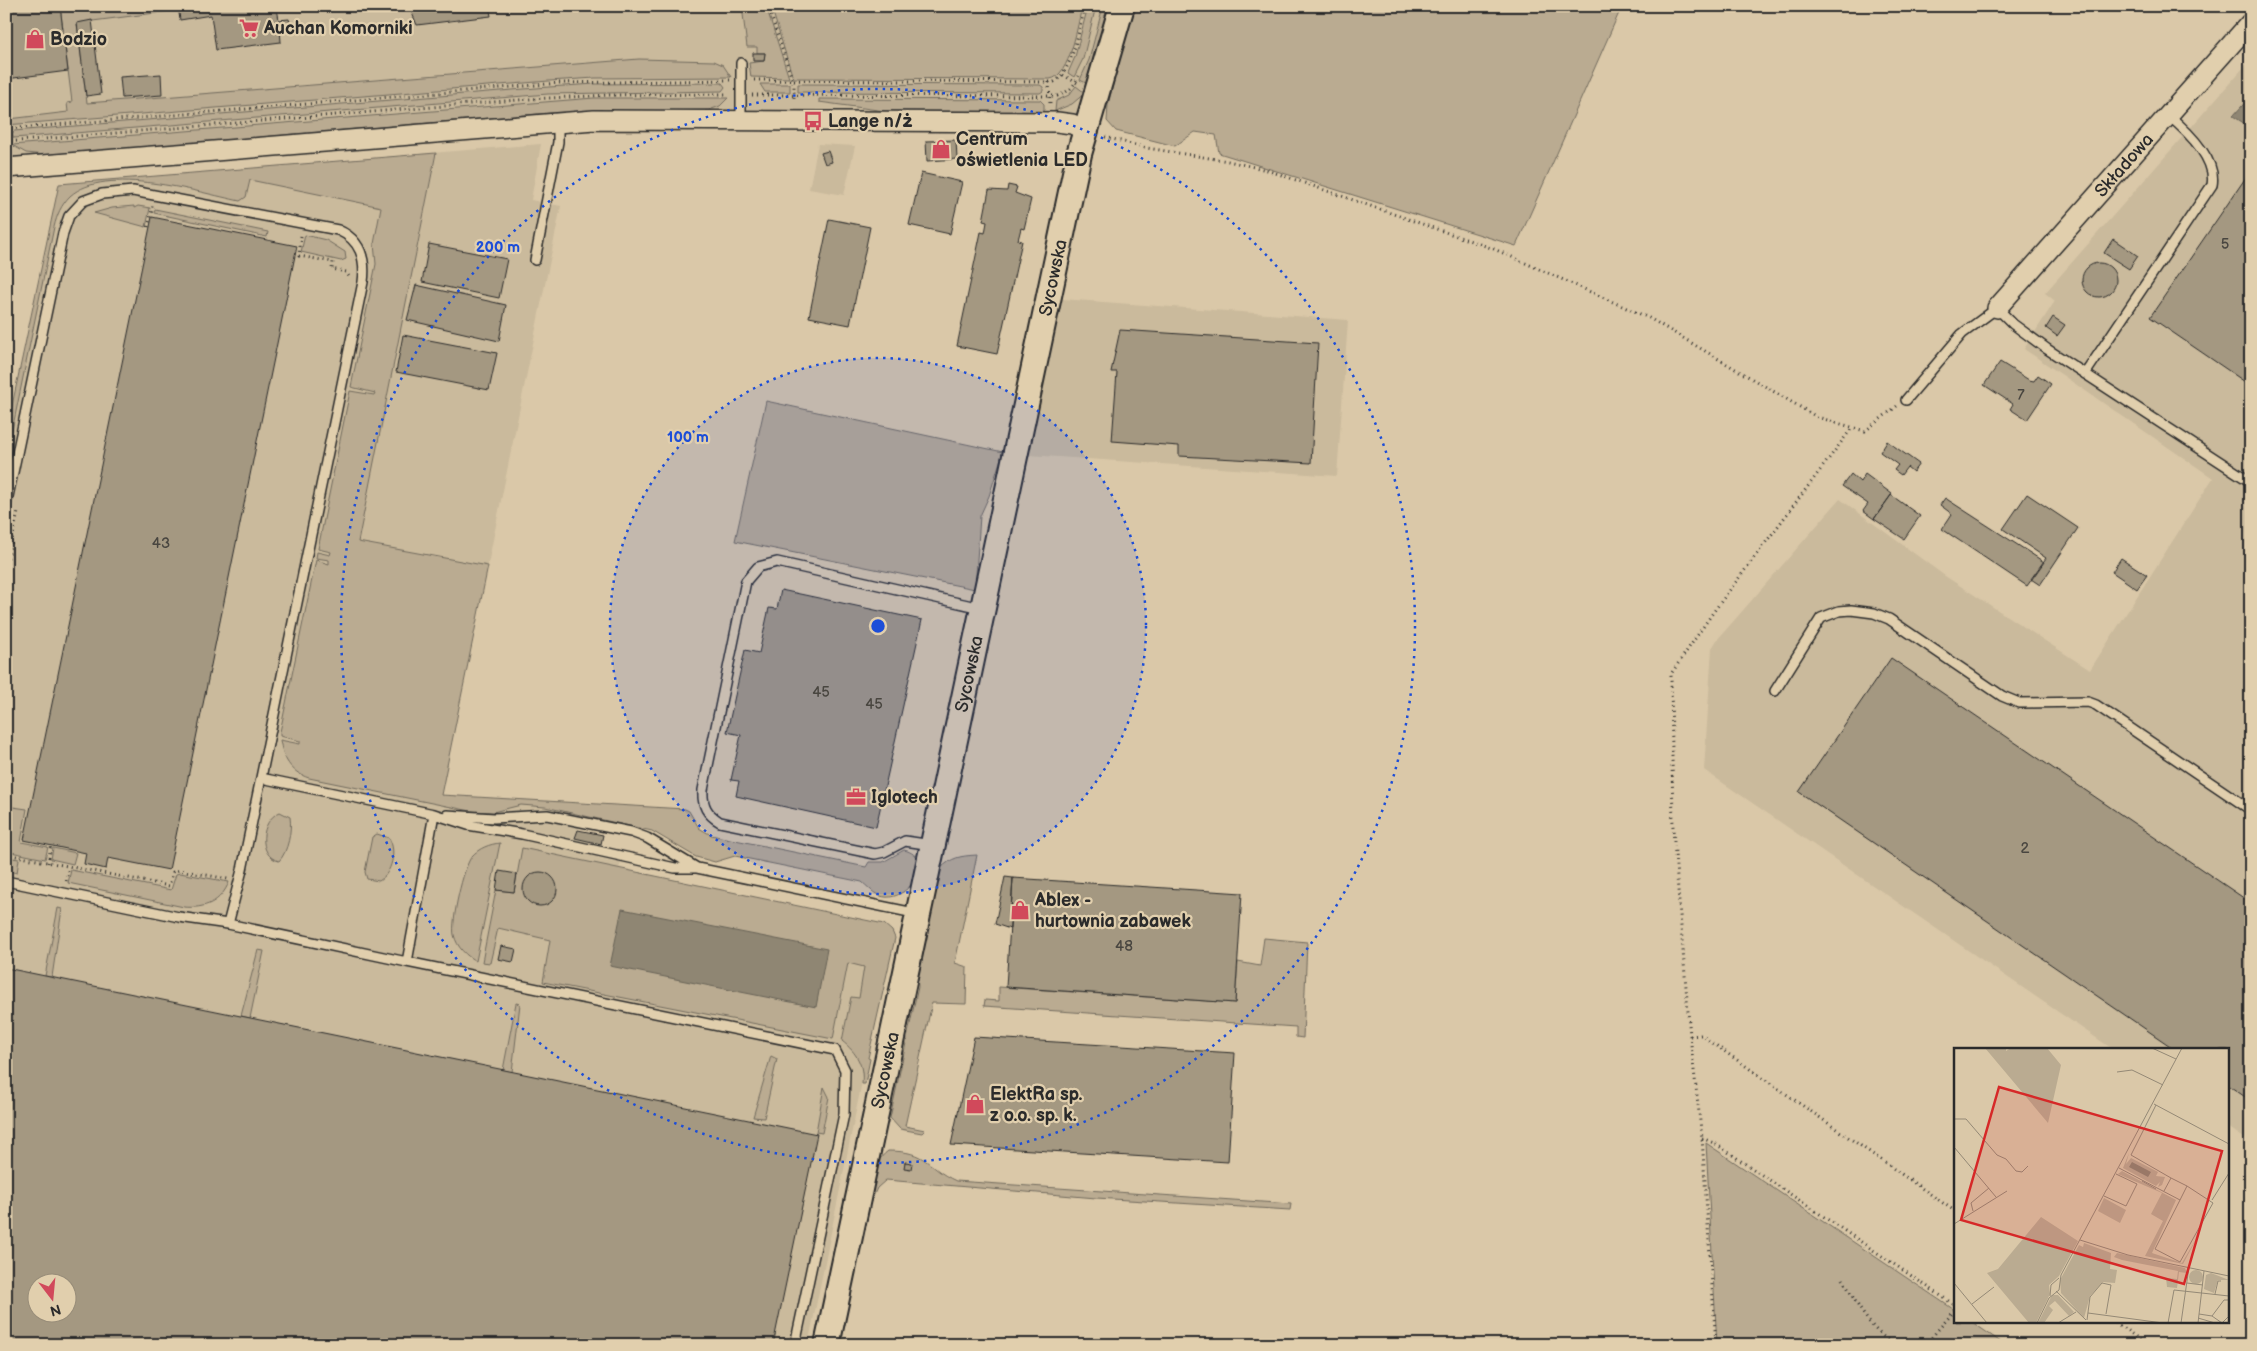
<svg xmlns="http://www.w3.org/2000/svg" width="2257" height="1351" viewBox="0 0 2257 1351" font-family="'Balsamiq Sans',sans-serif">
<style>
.built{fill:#caba9c;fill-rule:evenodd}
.green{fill:#baab91;stroke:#726b5e}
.water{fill:#8f8673;stroke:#676256}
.building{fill:#a49881;stroke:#2b2b2b;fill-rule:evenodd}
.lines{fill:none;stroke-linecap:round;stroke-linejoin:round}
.service-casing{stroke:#2b2b2b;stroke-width:12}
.minor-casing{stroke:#2b2b2b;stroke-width:22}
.tertiary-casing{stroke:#2b2b2b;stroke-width:28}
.path{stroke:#2b2b2b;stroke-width:3;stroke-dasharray:1 4;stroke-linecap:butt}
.service{stroke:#e1cfad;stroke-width:9}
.minor{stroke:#e1cfad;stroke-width:19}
.tertiary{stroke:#e1cfad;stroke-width:24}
.ring{fill:none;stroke:#1d4ed8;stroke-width:2.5;stroke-dasharray:2.5 5}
.labels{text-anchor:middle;stroke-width:4.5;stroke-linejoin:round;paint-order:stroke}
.number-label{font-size:15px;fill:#494640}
.poi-label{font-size:18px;font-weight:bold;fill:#2b2b2b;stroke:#e1cfad;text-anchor:start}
.street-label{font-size:18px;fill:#2b2b2b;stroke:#e1cfad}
.inset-road{fill:none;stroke:#948976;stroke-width:1}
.view{fill:#d62828;fill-opacity:0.15;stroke:#d62828;stroke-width:2.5}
.inset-edge{fill:none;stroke:#2b2b2b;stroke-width:2.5}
.centre{fill:#1d4ed8;stroke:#e1cfad;stroke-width:2.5}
.ring-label{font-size:15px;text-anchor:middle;font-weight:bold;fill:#1d4ed8;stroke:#e1cfad;stroke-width:4.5;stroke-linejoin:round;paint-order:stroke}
</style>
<rect width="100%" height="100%" fill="#dac8a8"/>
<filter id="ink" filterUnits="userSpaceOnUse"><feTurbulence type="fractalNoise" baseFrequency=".02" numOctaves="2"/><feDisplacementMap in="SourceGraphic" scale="10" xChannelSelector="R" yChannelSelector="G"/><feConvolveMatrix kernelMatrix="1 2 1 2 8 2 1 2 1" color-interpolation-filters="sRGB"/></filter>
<g filter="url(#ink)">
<!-- built -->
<path class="built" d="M6,6H1122L1088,120H594L6,168Z
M2251,59V1143L2228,1127V1050H2114L1704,770L1712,648L1717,640L1840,499L1945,576L2090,670L2213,478L2024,349L2055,301L2045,293Z
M541,144L531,200L561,206L441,795L634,806L629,824L581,815L578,830L603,835L598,858L621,862L619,869L848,919L887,975L872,1033L808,1345H6V434L59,184ZM38,1284H68V1314H38Z
M818,144L855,146L844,195L809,189Z
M1062,299L1348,320L1337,476L1029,455Z"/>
<!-- green -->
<path class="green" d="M60,6H178L179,10L77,23L87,103L639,59L714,61L723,65L731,77L595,78L549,81L6,125V113L9,119L68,112L67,103L72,102Z
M742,6H766L789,78L751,77L749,63L764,61L765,53H757V47H747Z
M771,6H1082C1078,23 1070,77 1050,79L793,78Z
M1088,6H1096L1083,59L1074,77L1068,73L1075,57Z
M1103,6H1112L1088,84L1080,80L1089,60Z
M1132,6H1622L1516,246L1219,153L1216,135L1195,132L1175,146L1116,131L1107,121L1108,105Z
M722,83L725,87L722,91L548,94L14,138L12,134L14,131L549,87L595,84Z
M760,84H790V92H765Z
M798,84L1040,85L1043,87V91L1040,93L798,92Z
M1076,86L1085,93L1072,104L1055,111L1056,101L1069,95Z
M594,98H728L720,106L709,110L550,113L44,155L26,153L12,145Z
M819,99L1040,100L1044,104V112L885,111L819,102Z
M436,153L358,542L488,566L441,795L685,809L689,811L699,828L711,835L866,867L869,862H883L904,850C939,858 905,908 878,895C872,892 867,886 862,882L735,856L715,862L696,857L652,831L545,807L521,805L493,812L471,811L309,778C290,772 283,758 280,740L300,744V741L280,736V732L316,560L329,564V560L316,558L317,552L330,555L331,552L318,549L350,391L374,395L375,393L351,387L376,264L374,244L381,207L250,180L246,197L240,201C197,192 106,164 70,196C61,205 57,215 54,227L6,460V434L59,184Z
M134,206V208L138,206L150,208L146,227L94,213L112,208Z
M155,209L268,232L267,237L154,213Z
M305,235L326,240L345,252L346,259L341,261L301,252Z
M766,401L1003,452L989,496L980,516L975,589L735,541Z
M6,806L27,809L21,842L48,847L45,859L6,851Z
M280,812L290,817C292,830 288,852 279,861C257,856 260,820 280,812Z
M377,834L389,838C397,851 392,873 379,881L367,879L365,872L372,837Z
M500,843L476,961C466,956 457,947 454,935C451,922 463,867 472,856C479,848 490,844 500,843Z
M53,848L76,853L73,864L51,859Z
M522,848L884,924L892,931L895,938L868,1058L870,1059L865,1084H862C864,1065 857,1053 842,1041L851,997L859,998L864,967L848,963L833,1039L543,982L550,940L498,928L490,963L482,962L496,890L514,892Z
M977,855L955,963L967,967L966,1004L932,1003L905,1126L925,1130L922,1133L900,1129L890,1118L918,987L917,975L940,869C952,857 960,856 977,855Z
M6,857L19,859L17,873L6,870Z
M71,870L171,890L176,874L180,873L229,882C221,902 205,909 184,907L68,883Z
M58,908L62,909L52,977L45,976Z
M1264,938L1307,942L1303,1038L1296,1037V1027L984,1006L985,1000L999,1001V987L1235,1003L1238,962L1260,966Z
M258,950L264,951L250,1018L241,1016Z
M516,1003L520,1004L512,1072L503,1070Z
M771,1056L777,1059L764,1118L753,1117Z
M824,1087L829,1097L822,1133L816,1132Z
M1706,1143L1956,1311V1322H1972L2005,1345H1717Z
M888,1151C929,1151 925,1167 956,1181L1291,1204L1290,1210L1096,1198L886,1180L877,1188L868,1208C871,1189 871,1163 888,1151Z"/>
<!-- water -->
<path class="water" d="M2251,96V128L2233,116Z
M622,909L827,949L816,1007L610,966Z"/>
<!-- building -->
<path class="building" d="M6,6H60L68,71L6,79Z
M178,6H291L277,8L279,20L289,19L291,27L280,29L281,42L216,50L211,15L180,20Z
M409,6H489L491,16L417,25Z
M92,20L101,94L86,96L77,23Z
M753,53H765L764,61H753Z
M161,74L162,95L122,98L120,77Z
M956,140L957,159L927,161L926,141Z
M828,151L832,162L825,164L821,153Z
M2251,170V386L2150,317Z
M921,173L962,182L950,234L909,225Z
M1008,185L1017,187L1015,193L1031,199L1024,229L1021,228L1018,240L1022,241L997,354L957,346L981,232L985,233L987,222L983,221L989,190L1007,191Z
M152,217L297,246L169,870L108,858L106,869L84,864L86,853L24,840Z
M829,219L870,227L850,325L809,317Z
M2113,239L2138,256L2129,269L2104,253Z
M429,244L507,259L499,298L422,282Z
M2082 280a17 17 0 1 1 34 0a17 17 0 1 1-34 0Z
M416,285L506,305L499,341L407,320Z
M2053,317L2065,325L2057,336L2046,328Z
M1120,330L1318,343L1311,463L1179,456V446L1112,441L1117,372H1111Z
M403,335L497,353L489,390L396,372Z
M2000,362L2029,380L2034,381L2038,375L2051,384L2027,420L2010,409L2013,404L1984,385Z
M1887,441L1919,464L1913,472L1907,467L1901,475L1894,470L1898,465L1880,452Z
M1851,474L1860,482L1865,474L1892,494L1874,519L1863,511L1868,504L1842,486Z
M2027,494L2078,528L2040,585L2031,579L2046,558L2003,529Z
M1891,495L1920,516L1904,539L1874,519Z
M1945,498L2044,562L2027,586L1942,529L1952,514L1940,505Z
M2121,558L2147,575L2137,589L2112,572Z
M781,590L922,620L876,827L736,796L739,781L731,780L741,735L727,732L745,650L759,653L769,608L777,609Z
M1891,658L2251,903V1101L2228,1085V1050H2176L1799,792Z
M578,830L603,835L601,844L575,838Z
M499,871L517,874L514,892L496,890Z
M523 889a17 17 0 1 1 34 0a17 17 0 1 1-34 0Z
M1005,877L1013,878L1010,929L995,924Z
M1013,878L1242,893L1235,1003L1006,987Z
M501,946L516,949L513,962L498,959Z
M6,968L817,1134L773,1345H6ZM38,1284H68V1314H38Z
M974,1037L1235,1053L1228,1162L951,1145Z
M905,1162L912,1163L911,1169L904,1168Z"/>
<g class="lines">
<defs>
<path id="service" d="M741,120V63
M535,260L558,142V123
M2085,374L2212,185C2217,159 2186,130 2168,115
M1906,400L1962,334L1997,308L2013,324L2047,349L2251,482
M6,506L63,233L69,216L83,201L102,194L133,191L338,230C361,240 366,259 363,282L242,870L228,924L179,917L6,881
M1775,691L1821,618L1839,611L1851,610L1874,613L1889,619L2002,696L2019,703L2088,702L2096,705L2251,810
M261,778L434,814L468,825L522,834L675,868H697L919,914
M434,814L407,962L835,1050L845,1070L844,1114L795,1345
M447,815L494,818L547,815L631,832L647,838L697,868
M932,845L905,841L884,852L875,854L720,822C707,814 702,806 703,790L746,581L758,567L777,562L981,608
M228,924L407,962"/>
<g id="minor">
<path d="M6,168L594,120L1057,122L1072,124L1085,130"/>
<path id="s1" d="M1997,308L2251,22"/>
</g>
<g id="tertiary">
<path id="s2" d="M827,1345L1079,154L1122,6"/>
</g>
</defs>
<!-- service casing -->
<use href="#service" class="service-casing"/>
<!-- minor casing -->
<use href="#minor" class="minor-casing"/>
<!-- tertiary casing -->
<use href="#tertiary" class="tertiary-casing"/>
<!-- path -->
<path class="path" d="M768,6L794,85V99
M1063,75L1077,83
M754,80L1054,82C1072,73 1080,25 1085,6
M1049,82L1050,104
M752,95L1057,96C1069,92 1073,87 1079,76
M6,129L560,83L730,80
M1105,137L1147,148L1228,161L1267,170L1494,249L1649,318L1817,417L1865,431L1897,406
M6,142L530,99L609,95L729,94
M148,227L153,206
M301,236L299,256L333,262L332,269L346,272L350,278
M6,568L18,512
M6,854L169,886L173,872L179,870L228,879
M48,863L51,846
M66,881L69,867
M1690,1036L1701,1035L1956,1212
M1702,1138L1716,1144L1956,1306
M1843,1279C1855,1301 1874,1339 1900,1345
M2115,1322L2147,1345
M1716,1345L1702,1138L1690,1036L1673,829L1671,674L1714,611L1852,428
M1925,1345L1956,1309"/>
<!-- service -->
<use href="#service" class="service"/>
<!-- minor -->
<use href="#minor" class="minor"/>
<!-- tertiary -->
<use href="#tertiary" class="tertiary"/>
</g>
</g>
<!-- distance rings -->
<circle cx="878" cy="626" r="268" fill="#1d4ed8" fill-opacity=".12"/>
<g class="ring">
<circle cx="878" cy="626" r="268"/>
<circle cx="878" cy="626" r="537"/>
</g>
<!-- icons -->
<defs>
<symbol id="supermarket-bare" viewBox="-9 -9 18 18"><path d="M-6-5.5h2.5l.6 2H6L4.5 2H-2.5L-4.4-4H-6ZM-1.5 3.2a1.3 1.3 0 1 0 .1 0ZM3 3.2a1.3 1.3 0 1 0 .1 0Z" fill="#d1495b" stroke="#e1cfad" stroke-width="2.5" paint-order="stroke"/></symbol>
<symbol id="shop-bare" viewBox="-9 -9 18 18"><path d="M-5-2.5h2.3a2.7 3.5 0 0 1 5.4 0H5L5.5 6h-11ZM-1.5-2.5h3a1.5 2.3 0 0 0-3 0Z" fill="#d1495b" stroke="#e1cfad" stroke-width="2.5" paint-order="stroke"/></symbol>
<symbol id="bus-bare" viewBox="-9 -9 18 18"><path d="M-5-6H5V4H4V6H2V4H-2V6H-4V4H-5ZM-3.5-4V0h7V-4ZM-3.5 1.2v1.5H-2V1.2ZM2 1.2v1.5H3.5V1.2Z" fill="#d1495b" stroke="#e1cfad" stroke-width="2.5" paint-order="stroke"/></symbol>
<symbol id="office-bare" viewBox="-9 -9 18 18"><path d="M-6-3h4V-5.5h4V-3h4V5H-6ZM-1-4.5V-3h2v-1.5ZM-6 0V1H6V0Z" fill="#d1495b" stroke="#e1cfad" stroke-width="2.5" paint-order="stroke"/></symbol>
</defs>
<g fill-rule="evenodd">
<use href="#supermarket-bare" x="235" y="14" width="28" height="28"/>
<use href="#shop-bare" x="21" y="25" width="28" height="28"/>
<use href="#bus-bare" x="799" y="107" width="28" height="28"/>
<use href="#shop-bare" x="927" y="135" width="28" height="28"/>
<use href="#office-bare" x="842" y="783" width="28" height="28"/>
<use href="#shop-bare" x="1006" y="896" width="28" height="28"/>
<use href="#shop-bare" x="961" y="1090" width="28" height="28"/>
</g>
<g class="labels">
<!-- number labels -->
<g class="number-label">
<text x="2225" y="249">5</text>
<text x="2021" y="400">7</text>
<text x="161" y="548">43</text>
<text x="821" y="697">45</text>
<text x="874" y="709">45</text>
<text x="2025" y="853">2</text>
<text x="1124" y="951">48</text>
</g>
<!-- poi labels -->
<g class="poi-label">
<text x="264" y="34">Auchan Komorniki</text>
<text x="50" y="45">Bodzio</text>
<text x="828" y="127">Lange n/ż</text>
<text x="956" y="145">Centrum<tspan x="956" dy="21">oświetlenia LED</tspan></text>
<text x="871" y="803">Iglotech</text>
<text x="1035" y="906">Ablex -<tspan x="1035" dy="21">hurtownia zabawek</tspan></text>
<text x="990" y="1100">ElektRa sp.<tspan x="990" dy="21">z o.o. sp. k.</tspan></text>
</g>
<!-- street labels -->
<g class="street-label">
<text dy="6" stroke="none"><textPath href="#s1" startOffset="191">Składowa</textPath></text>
<text dy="6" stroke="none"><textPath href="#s2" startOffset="1091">Sycowska</textPath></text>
<text dy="6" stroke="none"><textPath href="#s2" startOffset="686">Sycowska</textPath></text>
<text dy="6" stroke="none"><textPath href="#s2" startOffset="281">Sycowska</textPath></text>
</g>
</g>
<!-- overview -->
<g transform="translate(1954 1048)">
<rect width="275" height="275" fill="#dac8a8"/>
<path d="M31,0H52V3L57,0H93L107,17L94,75ZM175,105L172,116L177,110L204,124L202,128L211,129L208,137L204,139L206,134L202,138L169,120ZM168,123L222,152L198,205L228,215L245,186L229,216L191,208L209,173L197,166L208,145L164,126ZM150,150L172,162L166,175L144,163ZM87,169L124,193L105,228L95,237L96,246L82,275H75L33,225L44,221ZM130,195L157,205L156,221L163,222L161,235L149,234L136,248L130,270L107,245L106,232L125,197L129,199ZM163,205L231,220L233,225L225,224L223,240L213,239L212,230L223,231L224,223L168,212L160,209ZM235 229a7 7 0 1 1 14 0a7 7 0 1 1-14 0ZM257,225L275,232H264L260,245L250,241L252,227ZM98,247H104L120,264L115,268L101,253L95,258L99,262L90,275H84Z" fill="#baab91"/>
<path d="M178,114L197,124L194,129L175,119Z" fill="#8f8673"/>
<path class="inset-road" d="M198,0L222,11M163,24L178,22L209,37M200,56L275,96M202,57L177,107L217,130L210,143M0,71H12L43,107L52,111L62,123L68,124L74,118M0,99L42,149M165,120L226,152L201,201L226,214L259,155L233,138L226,152M217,130L233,138M188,133L202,141M150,148L172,158L183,136L162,126M258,152L275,125M19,163L17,155L35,140M0,176L53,143M126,192L174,207L275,228M0,235L33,275M233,235L249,237M102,243L132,272M261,246L264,233H267M96,248L97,237L105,230M18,256L40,239M134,265L209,275M245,266L258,268L270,252H275M258,268L268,275L275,268M244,270L261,275M133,272L136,249L148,235L157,237L152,266M83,275L95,250L105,242L107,227L228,0M104,275L122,264M214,275L220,242L275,248M227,275L235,219M244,275L250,223"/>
<path class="view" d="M45,39L268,103L230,236L7,172Z"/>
<rect width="275" height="275" class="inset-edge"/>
</g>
<circle cx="878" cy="626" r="8" class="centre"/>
<g class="ring-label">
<text x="498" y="252">200 m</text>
<text x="688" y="442">100 m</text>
</g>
<!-- margin -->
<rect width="2257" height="1351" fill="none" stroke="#e1cfad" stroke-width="25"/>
<rect x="12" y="12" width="2232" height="1326" fill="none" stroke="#2b2b2b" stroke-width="2" filter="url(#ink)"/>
<!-- north arrow -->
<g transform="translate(52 1298) rotate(164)"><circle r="24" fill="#e1cfad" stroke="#988d79"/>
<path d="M0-4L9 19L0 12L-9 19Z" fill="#d1495b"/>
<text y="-8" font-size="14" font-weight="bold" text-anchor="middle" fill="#2b2b2b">N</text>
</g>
</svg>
